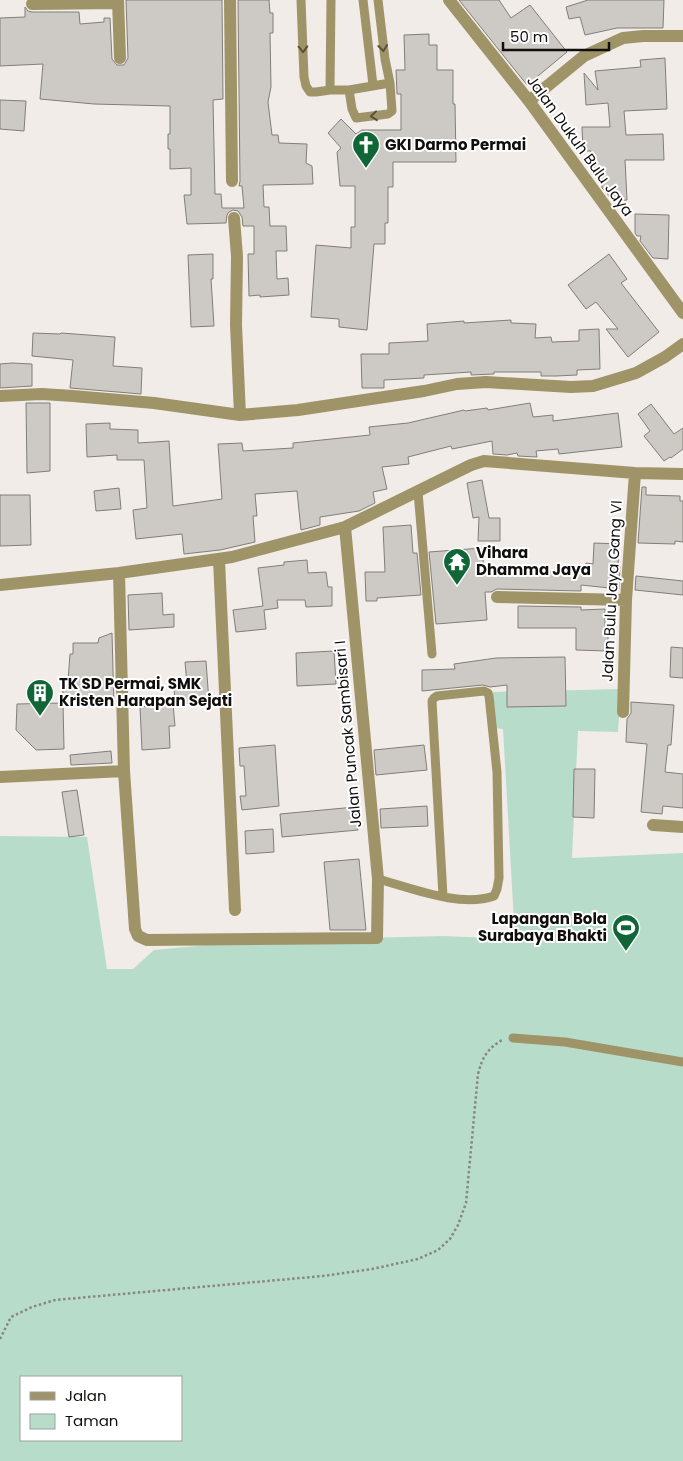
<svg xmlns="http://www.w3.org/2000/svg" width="683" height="1461" viewBox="0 0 683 1461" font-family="Poppins,sans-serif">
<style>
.green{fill:#b7ddca;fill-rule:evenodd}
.building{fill:#cdc9c4;stroke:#817e79}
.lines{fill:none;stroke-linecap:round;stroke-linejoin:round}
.path{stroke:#898583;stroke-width:2.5;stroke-dasharray:2.5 2.5;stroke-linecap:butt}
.service{stroke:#9f9468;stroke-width:9}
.minor{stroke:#9f9468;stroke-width:12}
.oneway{stroke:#58513a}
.labels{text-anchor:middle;stroke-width:4;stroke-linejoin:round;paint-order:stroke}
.poi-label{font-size:15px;font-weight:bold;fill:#100e0d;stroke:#fff;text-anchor:start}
.street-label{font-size:15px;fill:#100e0d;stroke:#fff}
</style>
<rect width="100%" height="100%" fill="#f2ece9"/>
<!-- green -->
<path class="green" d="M621,689L618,732L578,731L572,858L683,853V1461H0V836L87,837L107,969H133L154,950L249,941L443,936L515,939L503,729L494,728L493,692ZM21,1377H181V1440H21Z"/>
<!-- building -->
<path class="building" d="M126,0H222L223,99L213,100L215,194H221L222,208H244L242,186H239L240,181L238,0H269L270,13H273V33H270L271,87L268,102L272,135H278L279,143L307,144L306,163L312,166L313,184L263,185L264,207H269L270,226H286L287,251H276L277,279L288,278L289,295L260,297V295L249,296L248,254H254V226H243L242,217L238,211L233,210L229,212L227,215L226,223L187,224L184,195H191V168L170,169V149H168V134H170V106L94,104L40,99L43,64L0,66V18L25,17V7L28,11L32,12H79L80,24L104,22V18H110L112,59L117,65H124L128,58Z
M459,0H499L511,18L530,5L567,52L527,85Z
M588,0H664L663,28H617L585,35L580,17L569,19L566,7Z
M429,34V45H437V70H453V104H455L456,162H393V187H388V223H385V244H374L367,330L339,327V319L311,317L316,245L351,248V227H355V186H340L337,152L341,148L328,133L341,119L356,134L362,130H401V94H397L396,70H405L404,35Z
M665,58L667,109L624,111L626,135L663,134L664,160H625L627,200L612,201L608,195L607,191H605L602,188V175H593L591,151H583L582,127H610L608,103L586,105L584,73L598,90L595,71L641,67L640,60Z
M0,100L26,101L24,131L0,129Z
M635,214L669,215L668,259L653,258L640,241L641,236H637L635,233Z
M213,254V279H211L214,326L191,327L188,255Z
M609,254L627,279L621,283L659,332L628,357L606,329H618L596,302L586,309L568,285Z
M511,320V323L536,324L535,338L551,337L552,342L579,341V330L599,329L600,369L577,370V375L556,376H541V372H494V374L471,375V372L424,375V378L384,380V388H362L361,354H389V343L428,341L427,324L464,321V323Z
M33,333L60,334L61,333L115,337L113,366L142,368L141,394L70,388L73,360L32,356Z
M12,363L32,364V386L0,388V364Z
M26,403H50V471L27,473Z
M530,403L533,417L553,415V421L618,413L622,447L559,454L558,449L536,451L537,457L518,456L517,453L507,455L493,454L492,441L452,449L451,446L408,457L409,464L382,467L387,489L373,492L375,503L359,511L320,517V525L301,530L297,491L255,494L257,516H253L255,542L220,550L184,554L182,534L136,539L133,510L147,508L144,460H117V455L87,457L86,424L110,423V429L138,430V443L169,441L173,506L222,499L218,444L242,443L243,451L293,448V443L370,435L369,427L408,423L464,410L465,411L487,408L488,410Z
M651,404L674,434L683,428V449L671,458L670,457L664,461L644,436L650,431L638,414Z
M482,480L489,518H500V541H478L479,517L473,518L467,483Z
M642,487H646V495L680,496V501H683V542L675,541V544L638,543Z
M119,488L121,509L96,511L94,491Z
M0,495H30L31,545L0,546Z
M411,525L413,553H417L421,595L377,598V601H366L365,572H385L383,527Z
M594,543L619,544L618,566H620L619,589L581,585V591L497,589L491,592H485L487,620L436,624L429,552L482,548L484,570L585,572L586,563L593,564Z
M307,560L308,573L326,572L328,587H332V606L306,607L305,600H277L278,608L264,610L266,629L236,632L233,610L263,606L258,568L284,565V562Z
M636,576L683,581V595L635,590Z
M162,593L163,615L174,614V627L129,630L128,595Z
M518,606L581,607V610L605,609V632H608V651L576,650V628H518Z
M112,633L114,706H64L62,681H68L70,654H73V643H98L99,638Z
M671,647L683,648V678L670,677Z
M334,651L336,684L297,686L296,653Z
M565,657L566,706L507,707V685L490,687L483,685L422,691V670L455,669L454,664L496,658Z
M206,661L209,702L175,704L174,686L187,685L185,662Z
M631,702L674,705L671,745H668L665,772L683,774V808L663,806L662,814L641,812L647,744L626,742L627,719L631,713Z
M63,703L64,749L36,750L16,730L17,704Z
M173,704L175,726H169L170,748L142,750L140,707Z
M275,745L279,806L242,810L240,796H246L244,766H240L239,748Z
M424,745L427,770L376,775L374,750Z
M111,751L112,763L71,765L70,755Z
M574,769H595L594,818L573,817Z
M77,790L84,835L69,837L62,792Z
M427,806L428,826L381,828L380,809Z
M355,807L358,830L282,837L280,814Z
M273,829L274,852L246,854L245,831Z
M359,859L366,930H330L324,862Z"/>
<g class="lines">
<!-- path -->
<path class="path" d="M0,1339L11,1317L32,1307L55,1300L323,1276L372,1269L418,1259L438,1250L450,1239L458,1225L466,1203L478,1074C482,1058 487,1049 502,1040"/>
<!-- service -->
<path class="service" d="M301,0L304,77L306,86L310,92H316L330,90L331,0
M363,0L373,85
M330,90H349L390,83L385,59L378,0
M349,90L352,109L356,118L388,114L392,111L390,83
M418,492L432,654
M378,879C412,888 460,908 494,896L497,889L499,878L497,772L489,696L488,693L484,691L437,696L434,698L432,701L443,896
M513,1038L565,1042L683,1062"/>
<!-- minor -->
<path class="minor" d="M118,0L120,58
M230,0L232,181
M449,0L529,101L683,313
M32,4L118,3
M529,101L584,56L623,38L643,36H683
M234,218L237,256L236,325L240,415
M0,396L42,394L73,396L154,403L240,415L298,410L424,391L457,384L486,382L571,387L593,386L636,373L665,357L683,344
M219,560L235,910
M119,573L124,771L135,929L138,936L147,940L377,938L378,879L345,527
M0,585L119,573L232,557L345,527L471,465L484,461L635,473L683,474
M497,597L626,600
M623,712L626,600L635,473
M0,777L124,771
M653,825L683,827"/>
</g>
<!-- one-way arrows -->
<defs><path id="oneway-chevron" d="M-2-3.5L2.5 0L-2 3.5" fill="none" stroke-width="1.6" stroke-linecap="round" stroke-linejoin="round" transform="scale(1.25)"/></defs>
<g class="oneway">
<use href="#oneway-chevron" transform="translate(383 48) rotate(83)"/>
<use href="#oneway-chevron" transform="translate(303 49) rotate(88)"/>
<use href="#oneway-chevron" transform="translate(374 116) rotate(174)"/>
</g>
<!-- icons -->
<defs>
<symbol id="church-pin" viewBox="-11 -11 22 30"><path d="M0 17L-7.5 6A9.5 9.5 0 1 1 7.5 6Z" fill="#106637" stroke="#fff"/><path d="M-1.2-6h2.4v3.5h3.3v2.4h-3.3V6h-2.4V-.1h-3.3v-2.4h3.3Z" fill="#fff"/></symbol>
<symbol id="temple-pin" viewBox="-11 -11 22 30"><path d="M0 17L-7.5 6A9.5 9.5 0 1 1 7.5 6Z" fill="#106637" stroke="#fff"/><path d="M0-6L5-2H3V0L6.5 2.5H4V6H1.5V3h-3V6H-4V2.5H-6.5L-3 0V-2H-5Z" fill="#fff"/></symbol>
<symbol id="building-pin" viewBox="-11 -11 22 30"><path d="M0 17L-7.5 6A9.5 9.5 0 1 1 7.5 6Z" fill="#106637" stroke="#fff"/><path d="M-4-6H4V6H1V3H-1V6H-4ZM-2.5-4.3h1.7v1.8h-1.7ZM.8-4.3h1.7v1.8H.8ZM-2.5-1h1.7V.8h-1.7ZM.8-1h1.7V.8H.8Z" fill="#fff"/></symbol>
<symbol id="stadium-pin" viewBox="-11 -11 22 30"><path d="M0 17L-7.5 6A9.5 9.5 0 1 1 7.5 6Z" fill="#106637" stroke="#fff"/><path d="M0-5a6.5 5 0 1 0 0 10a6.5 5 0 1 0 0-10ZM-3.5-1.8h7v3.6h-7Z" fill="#fff"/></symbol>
</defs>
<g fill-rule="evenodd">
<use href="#church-pin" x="350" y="129" width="32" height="43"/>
<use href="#temple-pin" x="441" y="546" width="32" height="43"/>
<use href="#building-pin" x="24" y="677" width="32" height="43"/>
<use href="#stadium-pin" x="610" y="912" width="32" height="43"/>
</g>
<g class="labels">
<!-- poi labels -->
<g class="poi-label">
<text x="385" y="150">GKI Darmo Permai</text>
<text x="476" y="558">Vihara<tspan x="476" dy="17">Dhamma Jaya</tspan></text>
<text x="59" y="689">TK SD Permai, SMK<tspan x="59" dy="17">Kristen Harapan Sejati</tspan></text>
<text x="607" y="924" text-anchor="end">Lapangan Bola<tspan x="607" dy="17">Surabaya Bhakti</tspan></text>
</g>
<!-- street labels -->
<g class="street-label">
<text transform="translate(580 146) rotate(54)" y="5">Jalan Dukuh Bulu Jaya</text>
<text transform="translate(612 591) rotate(-87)" y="5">Jalan Bulu Jaya Gang VI</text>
<text transform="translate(348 734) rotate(-95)" y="5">Jalan Puncak Sambisari I</text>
</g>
</g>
<!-- legend -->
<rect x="20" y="1376" width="162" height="65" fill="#ffffff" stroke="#9f9f9e"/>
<rect x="30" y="1392" width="25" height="8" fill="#9f9468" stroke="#9f9f9e"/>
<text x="65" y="1401" font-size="15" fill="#100e0d">Jalan</text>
<rect x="30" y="1414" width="25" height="15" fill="#b7ddca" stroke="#9f9f9e"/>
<text x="65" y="1426" font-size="15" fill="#100e0d">Taman</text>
<!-- scale -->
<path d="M503 42v8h106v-8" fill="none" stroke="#100e0d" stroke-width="2.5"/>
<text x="510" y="42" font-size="15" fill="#100e0d" stroke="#ffffff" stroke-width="4" paint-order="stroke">50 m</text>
</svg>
